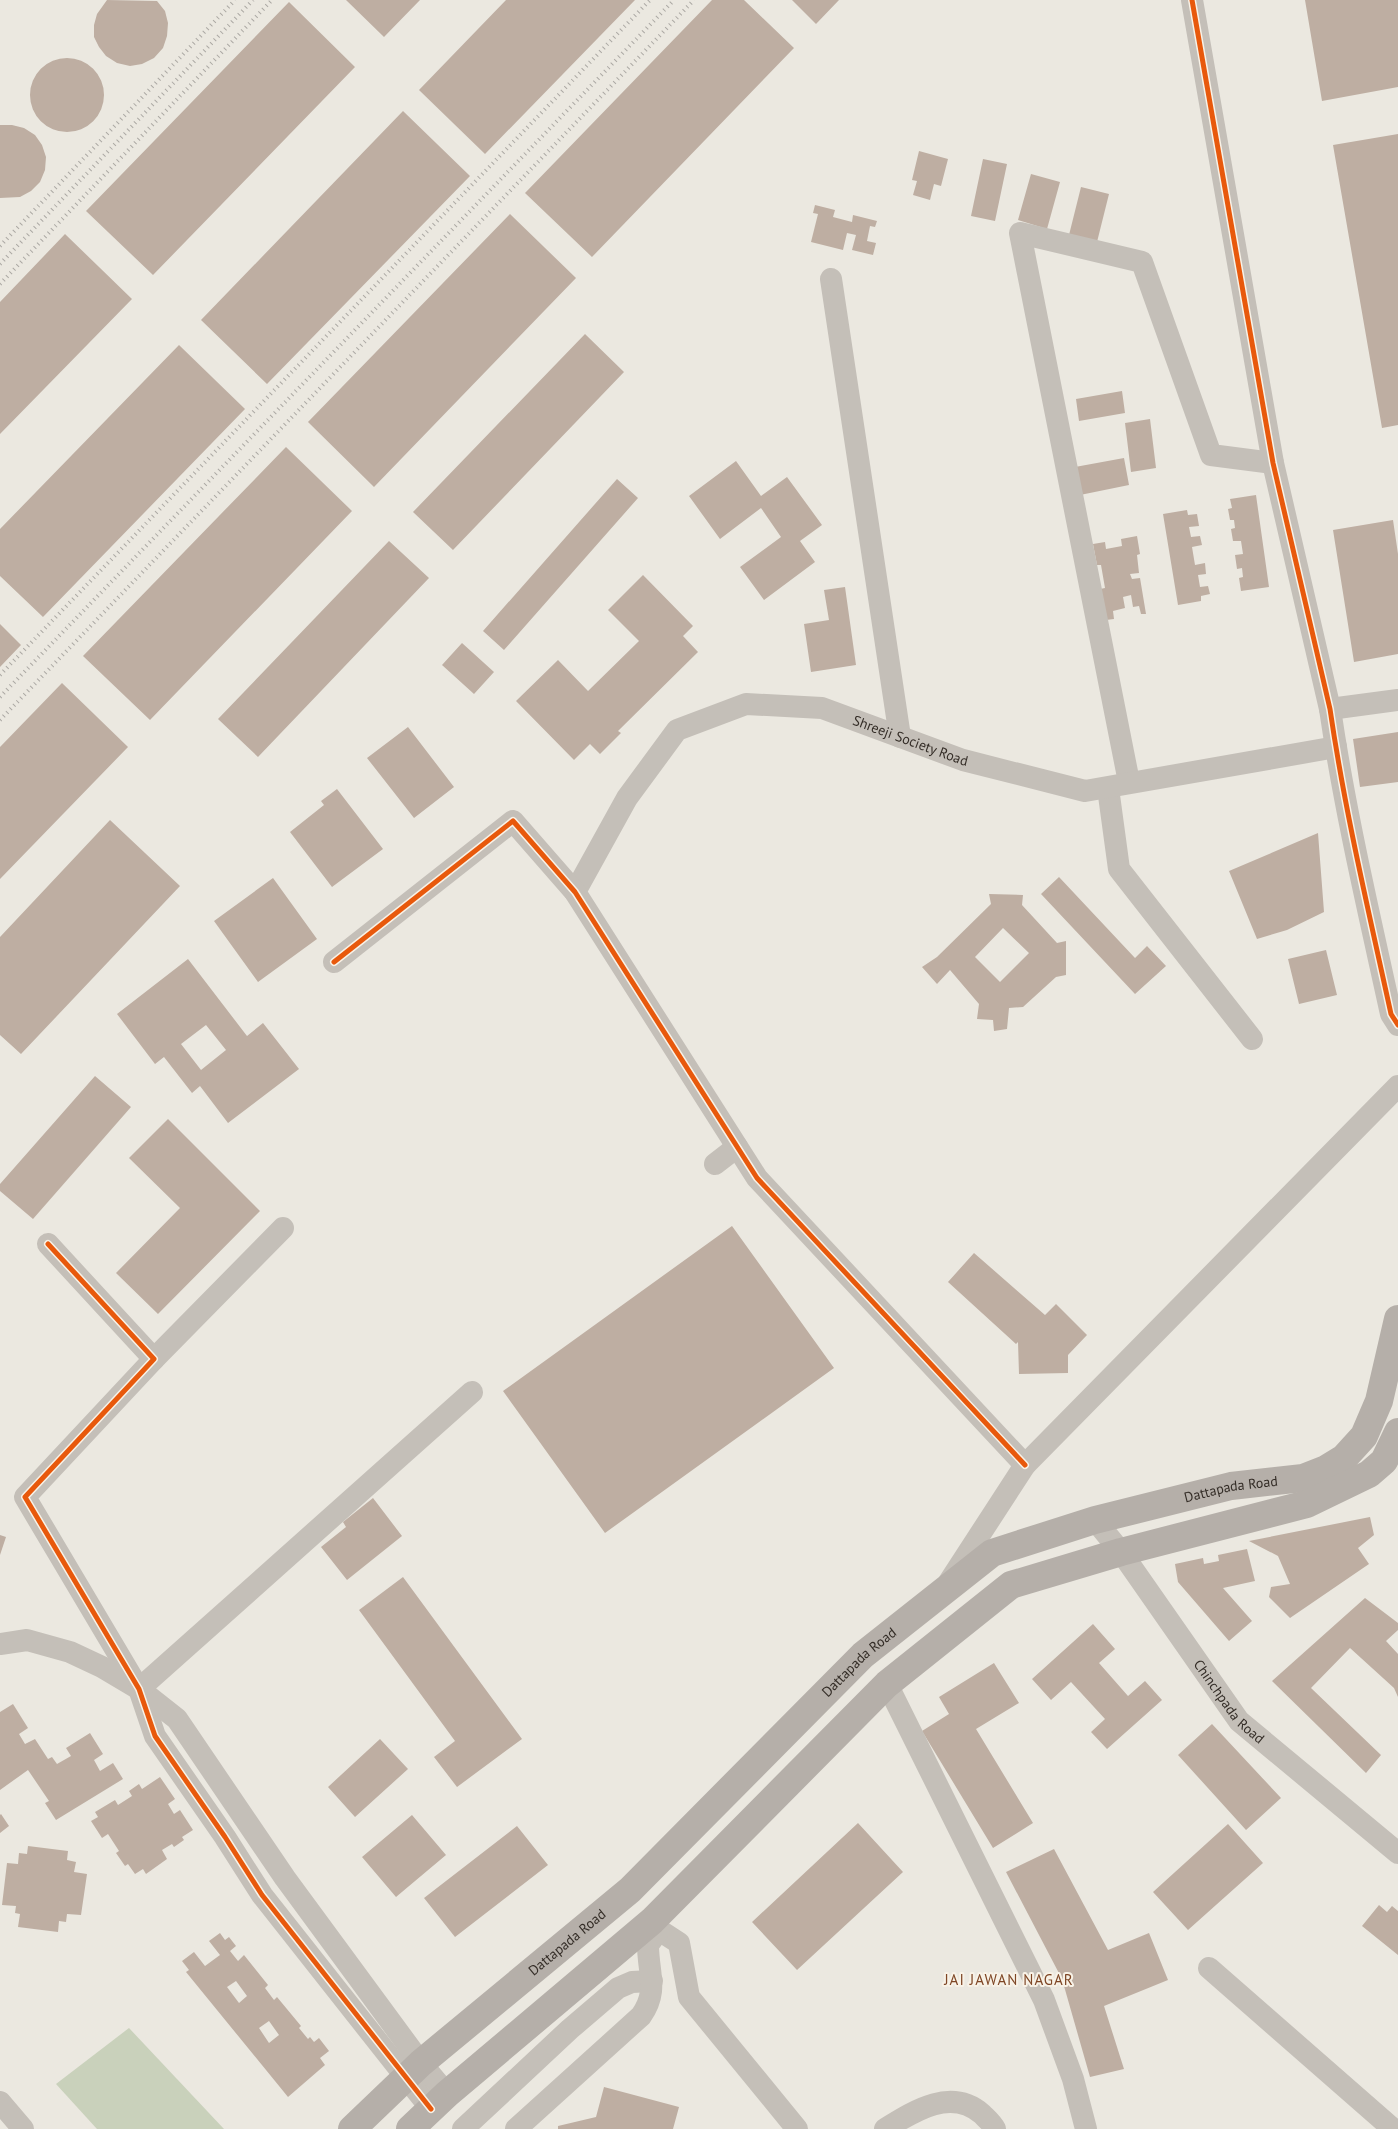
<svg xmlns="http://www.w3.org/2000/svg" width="1398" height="2129" viewBox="0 0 1398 2129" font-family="'PT Sans',sans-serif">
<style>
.green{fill:#c9d1bb}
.building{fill:#beaea2;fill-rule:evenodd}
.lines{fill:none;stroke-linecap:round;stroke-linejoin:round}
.minor{stroke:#c4bfb8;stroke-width:22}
.secondary{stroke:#b5afa9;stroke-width:28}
.rail{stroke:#aba8a3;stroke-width:4;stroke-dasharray:1 4;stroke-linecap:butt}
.cycleway-casing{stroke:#f8f2e7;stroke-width:8}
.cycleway{stroke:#e8590c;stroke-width:5}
.labels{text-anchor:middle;stroke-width:4;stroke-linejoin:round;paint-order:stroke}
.street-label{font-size:14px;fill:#342d27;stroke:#f8f2e7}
.neighbourhood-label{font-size:15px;letter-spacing:1px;fill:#7e4625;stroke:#f8f2e7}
</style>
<rect width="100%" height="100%" fill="#ebe8e0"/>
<!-- green -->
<path class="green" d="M129,2028L224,2129H97L56,2084Z"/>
<!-- building -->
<path class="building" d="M107,0L157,1L165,11L168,23L167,36L163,48L154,58L142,64L130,66L117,63L106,56L99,47L94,37V25L97,14Z
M346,0H420L384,37Z
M506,0H635L485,154L419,90Z
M712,0H744L794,48L592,257L525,193Z
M792,0H839L816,24Z
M1305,0H1398V87L1322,101Z
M289,2L355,67L153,275L86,211Z
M30 95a37 37 0 1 1 74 0a37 37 0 1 1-74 0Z
M403,111L470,176L267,384L201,320Z
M0,125H12L24,128L35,135L42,145L46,157L45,170L40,182L31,191L20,197L0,198Z
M1398,134V425L1382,428L1333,145Z
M919,151L948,159L941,186L934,184L930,200L913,195L917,181L912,180Z
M983,159L1007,164L995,221L971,216Z
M1031,174L1060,182L1047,229L1018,220Z
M1081,187L1109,194L1096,246L1068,239Z
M815,205L835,210L833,217L852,222L853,215L877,221L875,227L870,226L867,241L876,243L873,255L852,250L856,235L847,233L843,250L811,242L818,214L813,213Z
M510,214L576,278L374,487L308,422Z
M65,234L132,299L0,434V302Z
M585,334L624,372L453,550L413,512Z
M179,345L245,409L43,617L0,576V529Z
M1122,391L1125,413L1079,421L1076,399Z
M1150,419L1156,468L1131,472L1125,423Z
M286,447L352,511L150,720L83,656Z
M1124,458L1129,485L1080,495L1075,467Z
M736,461L761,496L787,477L822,525L800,541L815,562L764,600L740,567L781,537L761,508L720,539L689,496Z
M617,479L638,498L504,650L483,631Z
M1256,495L1269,587L1241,591L1239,578L1243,577L1242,568L1237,569L1235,555L1243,554L1241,541H1233L1231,529L1235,528L1234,520H1230L1228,509L1232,508L1230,499Z
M1187,510L1188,515L1197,514L1199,526L1189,527L1191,537L1200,536L1202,545L1192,547L1195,565L1205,563L1206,574L1198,575L1200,587L1208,586L1210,594L1201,596V601L1178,605L1163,514Z
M1393,520L1398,554V654L1354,662L1333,530Z
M1137,536L1140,554L1137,555L1139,573L1130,574L1132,579L1140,578L1146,614H1141L1139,606L1133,607L1131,595L1123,597L1125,608L1113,611L1114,619L1106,620L1100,589L1105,588L1101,565H1097L1093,544L1105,542L1106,549L1122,546L1121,539Z
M389,541L429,578L258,757L218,719Z
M643,575L693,626L683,636L698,652L618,731L621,733L600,754L590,744L574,760L516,701L558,660L588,691L639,641L608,610Z
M845,587L856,665L811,672L804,624L829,620L824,590Z
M0,624L21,645L0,667Z
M462,643L494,672L474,694L442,665Z
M62,683L128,747L0,879V747Z
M408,727L454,787L414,818L367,758Z
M1398,732V782L1360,787L1353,739Z
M337,789L383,849L332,887L290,832L324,805L321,801Z
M110,820L180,886L21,1054L0,1035V937Z
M1318,833L1324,912L1287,930L1257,939L1229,871Z
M1059,877L1135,958L1147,946L1166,966L1135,994L1041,894Z
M273,878L317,939L258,982L214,921Z
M989,894L1023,895L1022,905L1057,943L1066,941V975L1056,977L1023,1007L1009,1008L1007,1029L994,1031L993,1020L977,1019L979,1004L950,970L937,984L922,967L937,957L991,904ZM1003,928L1029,953L1000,982L975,957Z
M1326,950L1337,995L1299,1004L1288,959Z
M188,959L247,1036L263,1023L299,1069L228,1123L200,1086L192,1093L164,1057L155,1064L117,1014ZM206,1025L226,1050L201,1070L181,1044Z
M95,1076L131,1107L33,1219L0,1191V1184Z
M168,1119L260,1211L158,1314L116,1273L180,1208L129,1158Z
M732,1226L834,1368L605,1533L503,1391Z
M974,1253L1045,1315L1056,1304L1087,1335L1068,1355V1373L1019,1374L1018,1342L1016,1344L948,1282Z
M373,1498L402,1536L347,1580L321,1547L346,1527L343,1522Z
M1370,1517L1374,1535L1358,1548L1369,1564L1290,1618L1269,1597L1271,1587L1290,1584L1278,1556L1249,1541Z
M0,1535L6,1537L0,1555Z
M1247,1549L1255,1581L1223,1588L1252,1621L1229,1641L1178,1582L1175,1564L1203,1558L1204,1564L1219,1561L1218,1555Z
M403,1577L522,1739L457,1787L434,1757L455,1741L359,1610Z
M1365,1598L1398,1623V1630L1386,1641L1398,1654V1697L1394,1688L1350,1648L1311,1688L1381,1755L1366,1773L1272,1681Z
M1093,1624L1115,1649L1099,1663L1128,1696L1145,1681L1162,1700L1107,1749L1091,1732L1105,1719L1071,1682L1051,1700L1032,1679Z
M994,1663L1019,1703L976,1729L1033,1823L993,1848L922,1731L949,1714L939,1697Z
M13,1704L28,1728L19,1734L25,1744L35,1739L48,1759L52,1757L57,1764L71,1756L66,1748L90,1733L103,1754L94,1760L100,1771L113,1763L123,1779L56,1820L45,1803L49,1801L28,1770L0,1790V1712Z
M1212,1724L1281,1798L1246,1830L1178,1755Z
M380,1739L408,1769L355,1817L328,1787Z
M160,1777L175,1799L168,1804L174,1814L180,1810L193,1830L182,1837L184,1840L174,1847L172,1844L162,1850L167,1859L146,1874L143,1869L135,1874L128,1864L125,1866L116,1853L119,1851L108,1834L102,1838L91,1821L98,1817L95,1812L115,1800L118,1805L132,1796L129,1791L139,1784L142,1789Z
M1,1814L9,1826L0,1833V1815Z
M412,1815L446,1855L396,1897L362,1857Z
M858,1823L903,1872L797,1970L752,1922Z
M1228,1824L1263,1863L1188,1930L1153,1892Z
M517,1826L548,1865L455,1937L424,1898Z
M28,1846L68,1851L67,1860L76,1862L74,1872L87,1874L81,1915L67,1914L66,1922L59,1921L58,1932L18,1927L20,1914L15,1913L16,1906L2,1905L7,1863L18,1864L19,1853L27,1854Z
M1054,1849L1108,1950L1149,1933L1168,1980L1104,2006L1124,2069L1090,2077L1062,1979L1006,1872Z
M1379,1905L1387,1912L1392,1906L1398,1911V1955L1362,1926Z
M220,1933L225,1940L229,1937L236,1946L230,1951L238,1961L244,1955L268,1985L265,1988L274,2000L277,1997L301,2026L299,2028L308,2039L310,2037L314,2042L319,2038L329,2051L320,2058L325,2065L288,2097L186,1972L189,1970L182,1961L194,1952L205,1966L220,1955L209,1941ZM236,1981L247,1996L239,2003L227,1987ZM269,2021L279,2035L269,2043L259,2028Z
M604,2087L679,2107L673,2129H558V2126L596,2117Z"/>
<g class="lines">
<!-- minor -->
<g class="minor">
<path d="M1192,0L1273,463L1330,709C1345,812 1369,913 1391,1014L1398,1025"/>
<path d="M831,279L900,737"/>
<path d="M1330,709L1398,700"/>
<path d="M1129,782L1020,233L1142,262L1211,455L1273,463"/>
<path d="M1108,788L1119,869L1252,1039"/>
<path id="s1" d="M575,892L627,798L677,730L746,704L822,708L963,760L1085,791L1336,747"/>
<path d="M334,962L513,821L575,892L757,1178L1025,1465"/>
<path d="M715,1164L737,1147"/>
<path d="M48,1244L154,1359L25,1497L139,1689L155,1736L225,1837L262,1895L431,2109"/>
<path d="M154,1359L283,1228"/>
<path id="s2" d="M1095,1520L1121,1552L1239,1721L1398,1853"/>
<path d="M949,1582L1025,1465L1398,1086"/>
<path d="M0,1644L27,1640L70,1652L102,1667L139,1689L177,1719L285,1878L421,2063L447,2094"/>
<path d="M887,1684L1044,2000L1073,2079L1086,2129"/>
<path d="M139,1689L472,1392"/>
<path d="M652,1921L659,1930L679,1943L689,1997L797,2129"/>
<path d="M1209,1968L1393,2129"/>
<path d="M0,2102L23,2129"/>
<path d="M463,2129L570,2029L618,1988L632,1982L652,1981"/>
<path d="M516,2129L641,2016C659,1991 648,1973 648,1945L659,1930"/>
<path d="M885,2129C914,2111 951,2087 982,2114C987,2119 992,2123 995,2129"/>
</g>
<!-- secondary -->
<g class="secondary">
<path id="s3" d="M352,2129L421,2063L630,1890L863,1655L992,1553L1095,1520L1231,1486L1303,1478L1326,1469L1344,1458L1364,1436L1379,1401L1398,1319"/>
<path d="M410,2129L447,2094L652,1921L887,1684L1011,1585L1121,1552L1307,1504L1369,1474L1384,1461L1398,1432"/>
</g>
<!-- rail -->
<path class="rail" d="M0,246L235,0
M0,264L253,0
M0,284L272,0
M0,675L650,0
M0,697L674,0
M0,720L694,0"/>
<defs>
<path id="cycleway" d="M1192,0L1273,463L1330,709C1345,812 1369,913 1391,1014L1398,1025
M334,962L513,821L575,892L757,1178L1025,1465
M48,1244L154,1359L25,1497L139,1689L155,1736L225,1837L262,1895L431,2109"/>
</defs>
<!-- cycleway casing -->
<use href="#cycleway" class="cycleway-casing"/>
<!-- cycleway -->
<use href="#cycleway" class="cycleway"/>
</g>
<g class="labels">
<!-- street labels -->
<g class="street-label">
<text dy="5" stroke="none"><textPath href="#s1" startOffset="436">Shreeji Society Road</textPath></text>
<text dy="5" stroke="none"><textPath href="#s3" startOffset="1110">Dattapada Road</textPath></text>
<text dy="5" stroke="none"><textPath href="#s3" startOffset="690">Dattapada Road</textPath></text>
<text dy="5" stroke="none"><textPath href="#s2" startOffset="226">Chinchpada Road</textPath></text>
<text dy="5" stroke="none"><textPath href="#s3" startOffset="285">Dattapada Road</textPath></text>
</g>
<!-- neighbourhood labels -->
<g class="neighbourhood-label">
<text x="1009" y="1985">JAI JAWAN NAGAR</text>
</g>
</g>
</svg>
